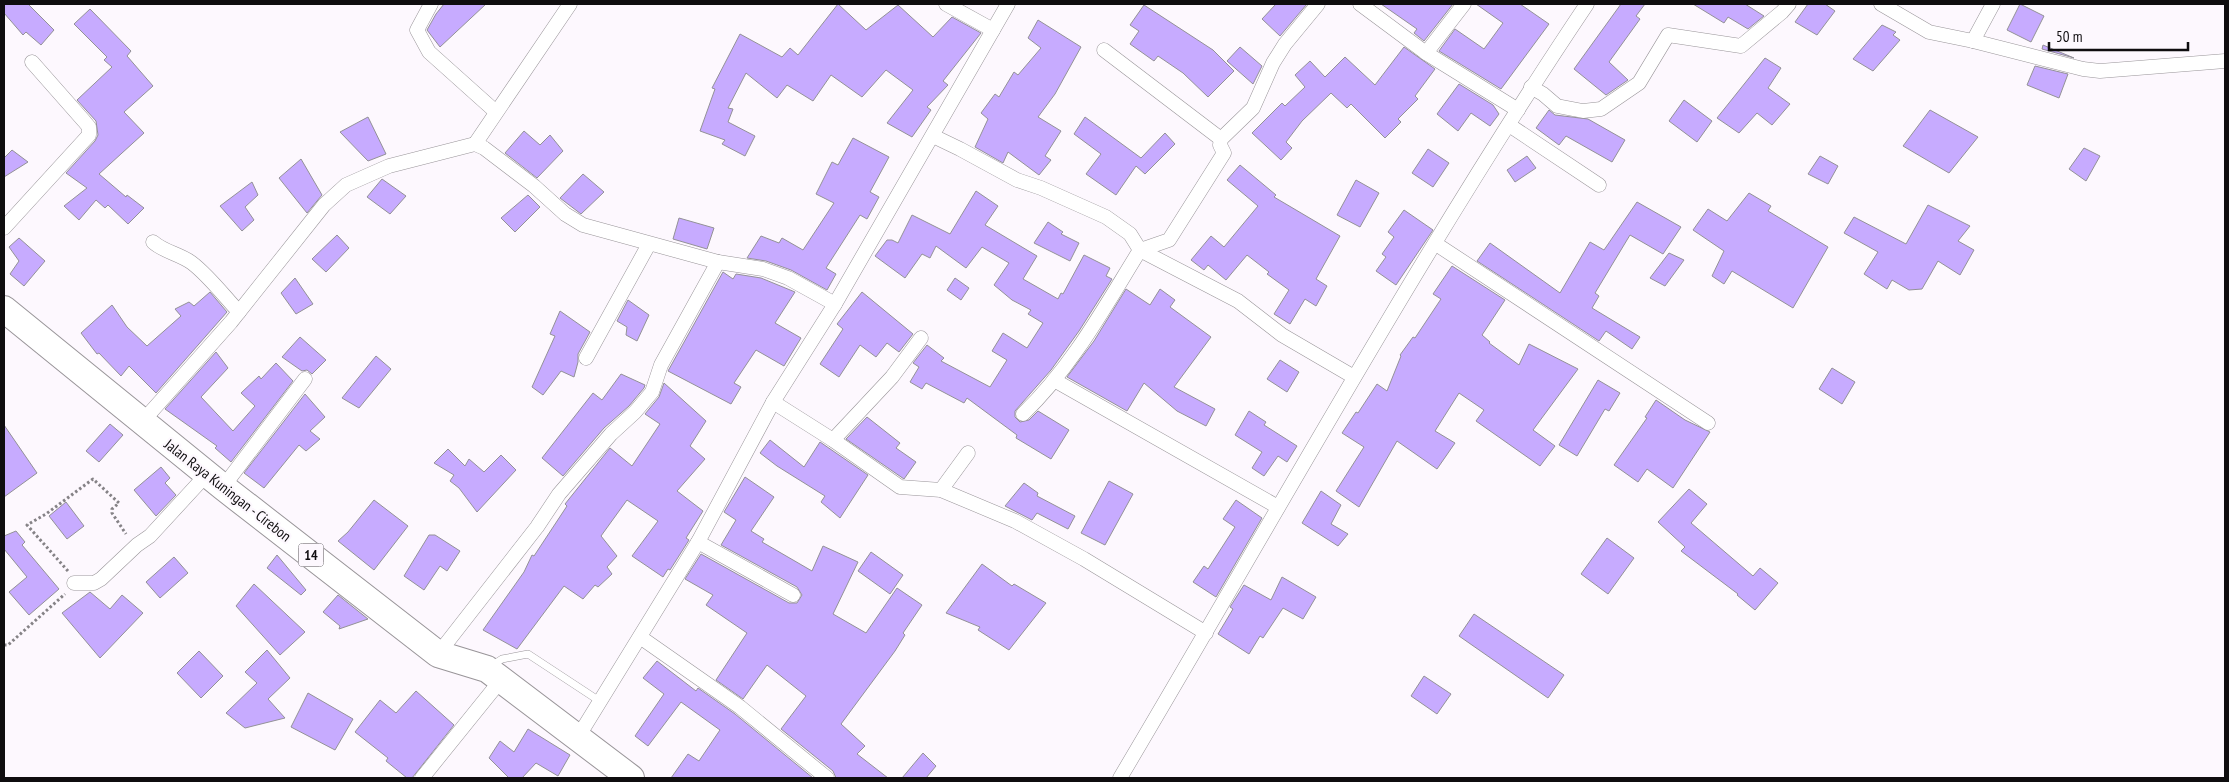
<svg xmlns="http://www.w3.org/2000/svg" width="2229" height="782" font-family="'PT Sans Narrow',sans-serif">
<style>
.building{fill:#c7abff;stroke:#939197}
.lines{fill:none;stroke-linecap:round;stroke-linejoin:round}
.lane-casing{stroke:#999599;stroke-width:8}
.street-casing{stroke:#999599;stroke-width:15}
.highway-casing{stroke:#999599;stroke-width:28}
.path{stroke:#858286;stroke-width:3;stroke-dasharray:2.5 2.5;stroke-linecap:butt}
.lane{stroke:#fff;stroke-width:7}
.street{stroke:#fff;stroke-width:14}
.highway{stroke:#fff;stroke-width:26}
.labels{text-anchor:middle;dominant-baseline:central;stroke-width:4.5;stroke-linejoin:round;paint-order:stroke}
.shield{fill:#fdf8fe;stroke:#565457;stroke-width:1}
.shield-label{font-size:14px;font-weight:bold;fill:#0f0d0f}
.street-label{font-size:15px;fill:#0f0d0f;stroke:#fdf8fe}
</style>
<rect width="100%" height="100%" fill="#fdf8fe"/>
<g class="building">
<polygon points="4,4 28,4 54,30 41,45 26,32 23,35 4,13"/>
<polygon points="444,4 486,4 440,47 427,30 436,14"/>
<polygon points="838,4 866,30 898,5 933,37 952,17 981,33 943,81 948,85 927,107 931,110 912,137 887,123 913,90 886,70 862,97 831,75 813,101 787,85 777,98 746,73 728,108 733,109 728,122 755,136 745,156 722,144 725,140 700,131 715,89 712,88 740,34 782,57 790,48 798,55"/>
<polygon points="1276,4 1307,4 1280,36 1262,19"/>
<polygon points="1381,4 1453,4 1424,41 1414,33 1417,29"/>
<polygon points="1476,4 1520,4 1549,24 1501,89 1439,51 1455,29 1484,49 1503,23"/>
<polygon points="1621,4 1645,4 1636,16 1640,19 1609,62 1628,80 1606,95 1574,69"/>
<polygon points="1693,4 1745,4 1764,16 1748,29 1728,17 1724,23"/>
<polygon points="1808,4 1825,4 1835,11 1817,35 1795,22"/>
<polygon points="2020,4 2044,16 2031,42 2007,30"/>
<polygon points="1144,5 1213,50 1234,71 1208,97 1183,73 1158,56 1154,61 1130,44 1139,31 1130,25"/>
<polygon points="90,9 131,51 127,56 153,86 124,112 144,133 99,174 126,197 127,195 144,208 128,224 108,205 105,208 96,200 79,220 64,206 87,188 66,173 95,141 98,135 96,121 77,100 112,67 104,60 107,57 74,24"/>
<polygon points="1038,20 1081,47 1055,94 1038,117 1061,131 1045,156 1051,160 1039,175 1008,152 1003,163 975,147 988,119 981,113 995,94 999,97 1014,72 1018,75 1041,48 1028,38"/>
<polygon points="1882,25 1896,32 1893,35 1900,40 1873,71 1853,59"/>
<polygon points="2043,45 2074,58 2042,49"/>
<polygon points="1240,47 1262,66 1253,84 1227,61"/>
<polygon points="1404,47 1435,69 1415,96 1418,99 1398,119 1401,122 1385,138 1351,104 1347,108 1331,93 1302,121 1286,142 1292,148 1281,160 1252,133 1282,103 1285,106 1305,87 1295,75 1310,61 1325,77 1345,57 1375,85"/>
<polygon points="1765,58 1781,68 1768,88 1790,104 1772,125 1757,113 1739,133 1717,118"/>
<polygon points="2035,66 2068,74 2059,98 2027,85"/>
<polygon points="1459,84 1493,105 1499,114 1490,126 1471,113 1458,131 1437,114"/>
<polygon points="1684,100 1712,121 1697,142 1669,121"/>
<polygon points="1549,110 1555,115 1588,119 1625,140 1612,162 1566,136 1559,145 1536,128"/>
<polygon points="1930,110 1978,137 1949,173 1903,146"/>
<polygon points="368,117 386,154 368,161 340,132"/>
<polygon points="1085,117 1141,158 1165,133 1175,144 1145,174 1136,166 1116,195 1086,174 1101,154 1074,134"/>
<polygon points="524,131 540,145 550,135 563,151 537,178 505,153"/>
<polygon points="853,138 889,157 870,192 879,197 867,219 860,215 826,268 836,274 827,290 791,270 766,261 747,258 761,236 779,243 782,238 803,250 834,203 816,194 832,162 838,165"/>
<polygon points="2084,148 2100,156 2086,181 2069,169"/>
<polygon points="1428,149 1449,163 1433,187 1412,173"/>
<polygon points="12,150 28,162 4,177 4,158"/>
<polygon points="1527,156 1536,168 1515,182 1507,170"/>
<polygon points="1820,156 1838,166 1828,184 1808,174"/>
<polygon points="301,159 322,195 307,213 279,178"/>
<polygon points="1240,165 1276,195 1274,197 1340,236 1316,279 1327,286 1316,306 1305,299 1290,324 1274,314 1289,290 1267,274 1269,272 1247,255 1226,280 1208,265 1204,270 1191,260 1211,236 1224,247 1258,206 1227,180"/>
<polygon points="583,174 604,192 581,214 560,198"/>
<polygon points="382,179 406,196 390,214 367,197"/>
<polygon points="1356,180 1379,193 1360,227 1337,215"/>
<polygon points="252,182 258,195 245,207 254,220 242,231 220,206"/>
<polygon points="976,191 998,206 985,225 1037,256 1023,279 1058,299 1061,293 1063,294 1084,255 1110,268 1106,276 1112,279 1079,331 1051,370 1015,411 1015,417 1020,422 1029,420 1038,411 1069,430 1051,459 1016,438 1017,435 967,398 964,403 926,383 922,389 910,382 919,367 913,363 927,345 944,358 941,361 990,387 1007,360 992,351 1003,333 1027,348 1043,323 1028,314 1031,310 1012,300 994,285 1009,263 982,247 966,268 936,246 930,258 922,254 905,278 875,256 887,240 892,240 898,243 912,215 950,234"/>
<polygon points="1749,193 1771,206 1768,211 1828,247 1793,308 1732,271 1724,284 1712,276 1724,251 1693,230 1708,209 1727,221"/>
<polygon points="528,195 540,207 515,232 501,218"/>
<polygon points="1637,202 1681,227 1663,254 1630,235 1595,293 1599,296 1592,308 1640,337 1632,349 1606,331 1599,341 1477,261 1490,243 1560,293 1590,242 1604,250"/>
<polygon points="1928,205 1970,226 1958,241 1974,250 1960,275 1938,261 1922,289 1909,290 1892,280 1887,289 1864,274 1878,252 1844,233 1854,217 1906,244"/>
<polygon points="1404,210 1433,230 1396,285 1376,271 1386,257 1382,254 1394,237 1388,232"/>
<polygon points="679,218 714,228 707,249 673,239"/>
<polygon points="1048,222 1063,232 1061,234 1079,243 1070,261 1034,243"/>
<polygon points="337,235 349,248 326,272 312,259"/>
<polygon points="19,238 45,261 24,286 10,274 19,261 9,247"/>
<polygon points="1669,253 1684,260 1665,286 1650,278"/>
<polygon points="1452,266 1505,300 1482,335 1490,342 1489,343 1519,365 1529,344 1578,369 1533,430 1555,446 1540,466 1476,421 1484,410 1459,393 1435,431 1455,443 1437,469 1397,441 1359,507 1336,491 1364,447 1342,433 1356,412 1358,413 1377,384 1387,391 1401,356 1400,355 1413,337 1415,338 1441,299 1433,294"/>
<polygon points="723,272 733,279 736,274 761,278 795,292 775,323 801,338 784,366 756,350 734,383 741,387 731,404 668,371"/>
<polygon points="295,278 313,304 296,314 281,293"/>
<polygon points="955,278 969,288 961,300 947,290"/>
<polygon points="1126,289 1150,305 1160,289 1175,300 1170,307 1211,337 1174,387 1215,409 1206,426 1177,411 1144,383 1127,411 1067,377 1094,341"/>
<polygon points="210,292 227,312 156,393 129,366 121,376 99,353 97,354 81,333 112,305 127,327 147,346 181,316 175,309 189,302 194,306"/>
<polygon points="862,292 913,334 899,352 887,343 876,357 860,345 839,377 820,364 843,329 837,324"/>
<polygon points="628,300 649,315 637,341 626,335 627,327 617,321"/>
<polygon points="560,311 590,332 578,354 578,362 574,377 561,371 543,395 532,387 555,336 550,334"/>
<polygon points="300,337 326,360 312,374 307,370 302,371 282,357"/>
<polygon points="216,352 228,368 201,397 233,431 255,406 241,393 259,376 261,379 276,363 293,381 231,462 215,448 217,446 165,409"/>
<polygon points="376,356 391,369 359,408 342,398"/>
<polygon points="1280,360 1299,372 1287,392 1267,379"/>
<polygon points="1832,368 1855,382 1842,404 1819,389"/>
<polygon points="621,374 645,385 644,388 629,406 604,428 563,476 542,458 593,393 602,400"/>
<polygon points="1598,380 1620,393 1609,411 1605,409 1577,456 1559,445"/>
<polygon points="664,383 706,421 690,446 705,459 677,491 703,511 686,538 689,540 670,570 668,569 663,577 632,556 658,521 627,500 601,536 617,556 607,567 612,574 598,587 595,585 583,599 564,586 517,649 483,630 524,572 532,555 534,556 567,506 565,504 610,448 632,466 660,424 645,414 659,397"/>
<polygon points="305,394 325,417 310,431 320,439 306,451 299,445 264,488 244,473"/>
<polygon points="1656,400 1685,420 1710,432 1673,488 1647,469 1638,482 1614,465 1647,418 1645,417"/>
<polygon points="1249,411 1266,422 1264,425 1297,446 1287,462 1278,456 1264,476 1252,468 1262,452 1235,435"/>
<polygon points="867,417 900,443 896,448 916,462 904,479 846,439"/>
<polygon points="110,424 123,435 99,462 86,451"/>
<polygon points="4,425 37,473 4,497"/>
<polygon points="770,440 804,467 820,442 868,475 840,518 821,502 825,496 777,466 760,453"/>
<polygon points="448,449 465,466 469,459 484,472 501,455 516,470 477,512 459,488 450,481 454,475 434,463"/>
<polygon points="161,467 170,478 165,483 176,495 156,516 134,490"/>
<polygon points="745,477 774,497 751,531 764,539 762,542 812,571 823,546 858,562 833,614 866,633 897,588 922,605 903,633 905,635 895,651 841,724 865,746 857,754 888,778 836,778 833,771 781,729 806,696 767,665 743,699 716,680 747,633 706,605 713,595 685,579 701,554 789,603 797,603 802,595 797,587 721,545 736,520 724,512"/>
<polygon points="1109,481 1133,494 1105,545 1081,533"/>
<polygon points="1024,483 1038,493 1037,496 1075,516 1068,529 1037,513 1032,520 1005,506"/>
<polygon points="1689,489 1707,504 1691,523 1753,576 1760,568 1778,583 1755,610 1737,595 1738,594 1681,551 1685,547 1658,522"/>
<polygon points="1321,491 1341,505 1331,524 1348,534 1338,546 1302,523"/>
<polygon points="374,500 408,526 374,570 338,541 348,532"/>
<polygon points="1236,500 1262,518 1216,597 1193,582 1204,566 1208,569 1235,527 1223,519"/>
<polygon points="66,502 84,526 67,539 49,516"/>
<polygon points="16,531 25,542 22,545 59,589 29,615 9,592 27,577 4,549 4,536"/>
<polygon points="429,535 435,535 460,551 447,571 440,566 424,590 404,576"/>
<polygon points="1607,538 1634,558 1608,594 1581,574"/>
<polygon points="871,552 903,575 890,594 858,571"/>
<polygon points="277,555 306,590 301,595 267,568"/>
<polygon points="174,557 188,573 160,598 146,582"/>
<polygon points="982,564 1012,586 1014,584 1046,603 1009,650 978,630 980,627 946,613"/>
<polygon points="1282,577 1316,597 1303,619 1283,608 1263,638 1260,636 1249,654 1218,634 1233,609 1230,607 1244,585 1271,600"/>
<polygon points="254,584 305,632 280,655 236,606"/>
<polygon points="90,592 110,609 122,595 143,613 100,658 62,613"/>
<polygon points="338,595 368,619 339,629 340,626 323,612"/>
<polygon points="1474,614 1564,675 1548,698 1459,636"/>
<polygon points="267,650 290,678 268,699 285,718 245,728 226,713 257,683 245,672"/>
<polygon points="199,651 223,676 201,698 177,673"/>
<polygon points="657,661 696,691 698,688 735,714 813,778 671,778 688,754 699,761 720,730 681,702 648,746 635,736 664,694 643,678"/>
<polygon points="1424,676 1451,694 1437,714 1411,696"/>
<polygon points="416,691 454,725 412,778 407,778 386,761 388,758 355,732 380,700 396,713"/>
<polygon points="308,693 353,719 335,750 291,727"/>
<polygon points="528,729 570,755 558,776 536,763 522,778 509,778 489,758 500,741 514,752"/>
<polygon points="923,753 936,766 926,778 902,778"/>
</g>
<g class="lines">
<defs>
<polyline id="lane" points="491,666 502,659 528,654 601,702"/>
<g id="street">
<polyline points="431,4 417,30 429,52 496,112"/>
<polyline points="946,4 993,30"/>
<polyline points="1318,4 1285,44 1273,63 1253,108 1221,139 1220,145 1224,153 1169,240 1140,250 1238,301 1282,335 1354,377"/>
<polyline points="1360,4 1426,53 1518,110"/>
<polyline points="1881,4 1929,32 1973,41 2083,69 2100,71 2225,61"/>
<polyline points="1973,41 1993,4"/>
<polyline points="1104,50 1221,139"/>
<polyline points="1426,53 1464,4"/>
<polyline points="1531,87 1543,94 1557,106 1583,111 1601,109 1639,83 1668,35 1741,46 1782,12 1789,4"/>
<polyline points="1509,125 1599,185"/>
<path d="M933,136L960,149L1017,180L1041,188L1106,217L1130,234L1140,250C1104,308 1072,367 1023,414"/>
<polyline points="475,144 570,4"/>
<polyline points="4,228 89,135 89,127 84,121 32,62"/>
<path d="M153,242C164,252 180,254 192,263C209,276 224,296 239,312"/>
<polyline points="1436,244 1708,423"/>
<polyline points="586,358 649,244"/>
<polyline points="1054,380 1278,507"/>
<polyline points="773,402 833,440 900,487 941,490 1015,521 1084,559 1206,633"/>
<polyline points="142,422 231,322 324,205 346,185 389,166 475,144 484,148 534,186 565,214 583,225 718,262 763,269 788,278 835,304"/>
<polyline points="833,440 892,377 921,338"/>
<polyline points="223,487 305,379"/>
<polyline points="941,490 968,453"/>
<polyline points="698,542 793,595"/>
<polyline points="74,583 94,583 101,579 137,545 150,536 208,473"/>
<polyline points="640,637 740,707 827,778"/>
<polyline points="438,654 537,527 559,494 611,434 635,412 652,392 661,365 718,262"/>
<polyline points="578,737 698,542 773,402 835,304 1008,4"/>
<polyline points="422,778 501,680"/>
<path d="M1120,778C1274,519 1419,254 1587,4"/>
</g>
<polyline id="highway" points="4,309 223,487 438,654 487,669 631,778"/>
</defs>
<use href="#lane" class="lane-casing"/>
<use href="#street" class="street-casing"/>
<use href="#highway" class="highway-casing"/>
<g class="path">
<polyline points="68,571 27,525 46,514 93,479 119,503 112,509 112,513 126,534"/>
<polyline points="4,645 8,645 65,594"/>
</g>
<use href="#lane" class="lane"/>
<use href="#street" class="street"/>
<use href="#highway" class="highway"/>
</g>
<g class="labels">
<rect class="shield" x="298.5" y="543.5" width="25" height="23" rx="4"/>
<g class="shield-label">
<text x="311" y="555">14</text>
</g>
<g class="street-label">
<text transform="translate(228 490) rotate(38)">Jalan Raya Kuningan - Cirebon</text>
</g>
</g>
<rect width="2229" height="782" fill="none" stroke="#0f0d0f" stroke-width="10"/>
<path d="M2049 42v8h139v-8" fill="none" stroke="#0f0d0f" stroke-width="2.5"/>
<text x="2056" y="42" font-size="15" fill="#0f0d0f" stroke="#fdf8fe" stroke-width="4" paint-order="stroke">50 m</text>
</svg>
